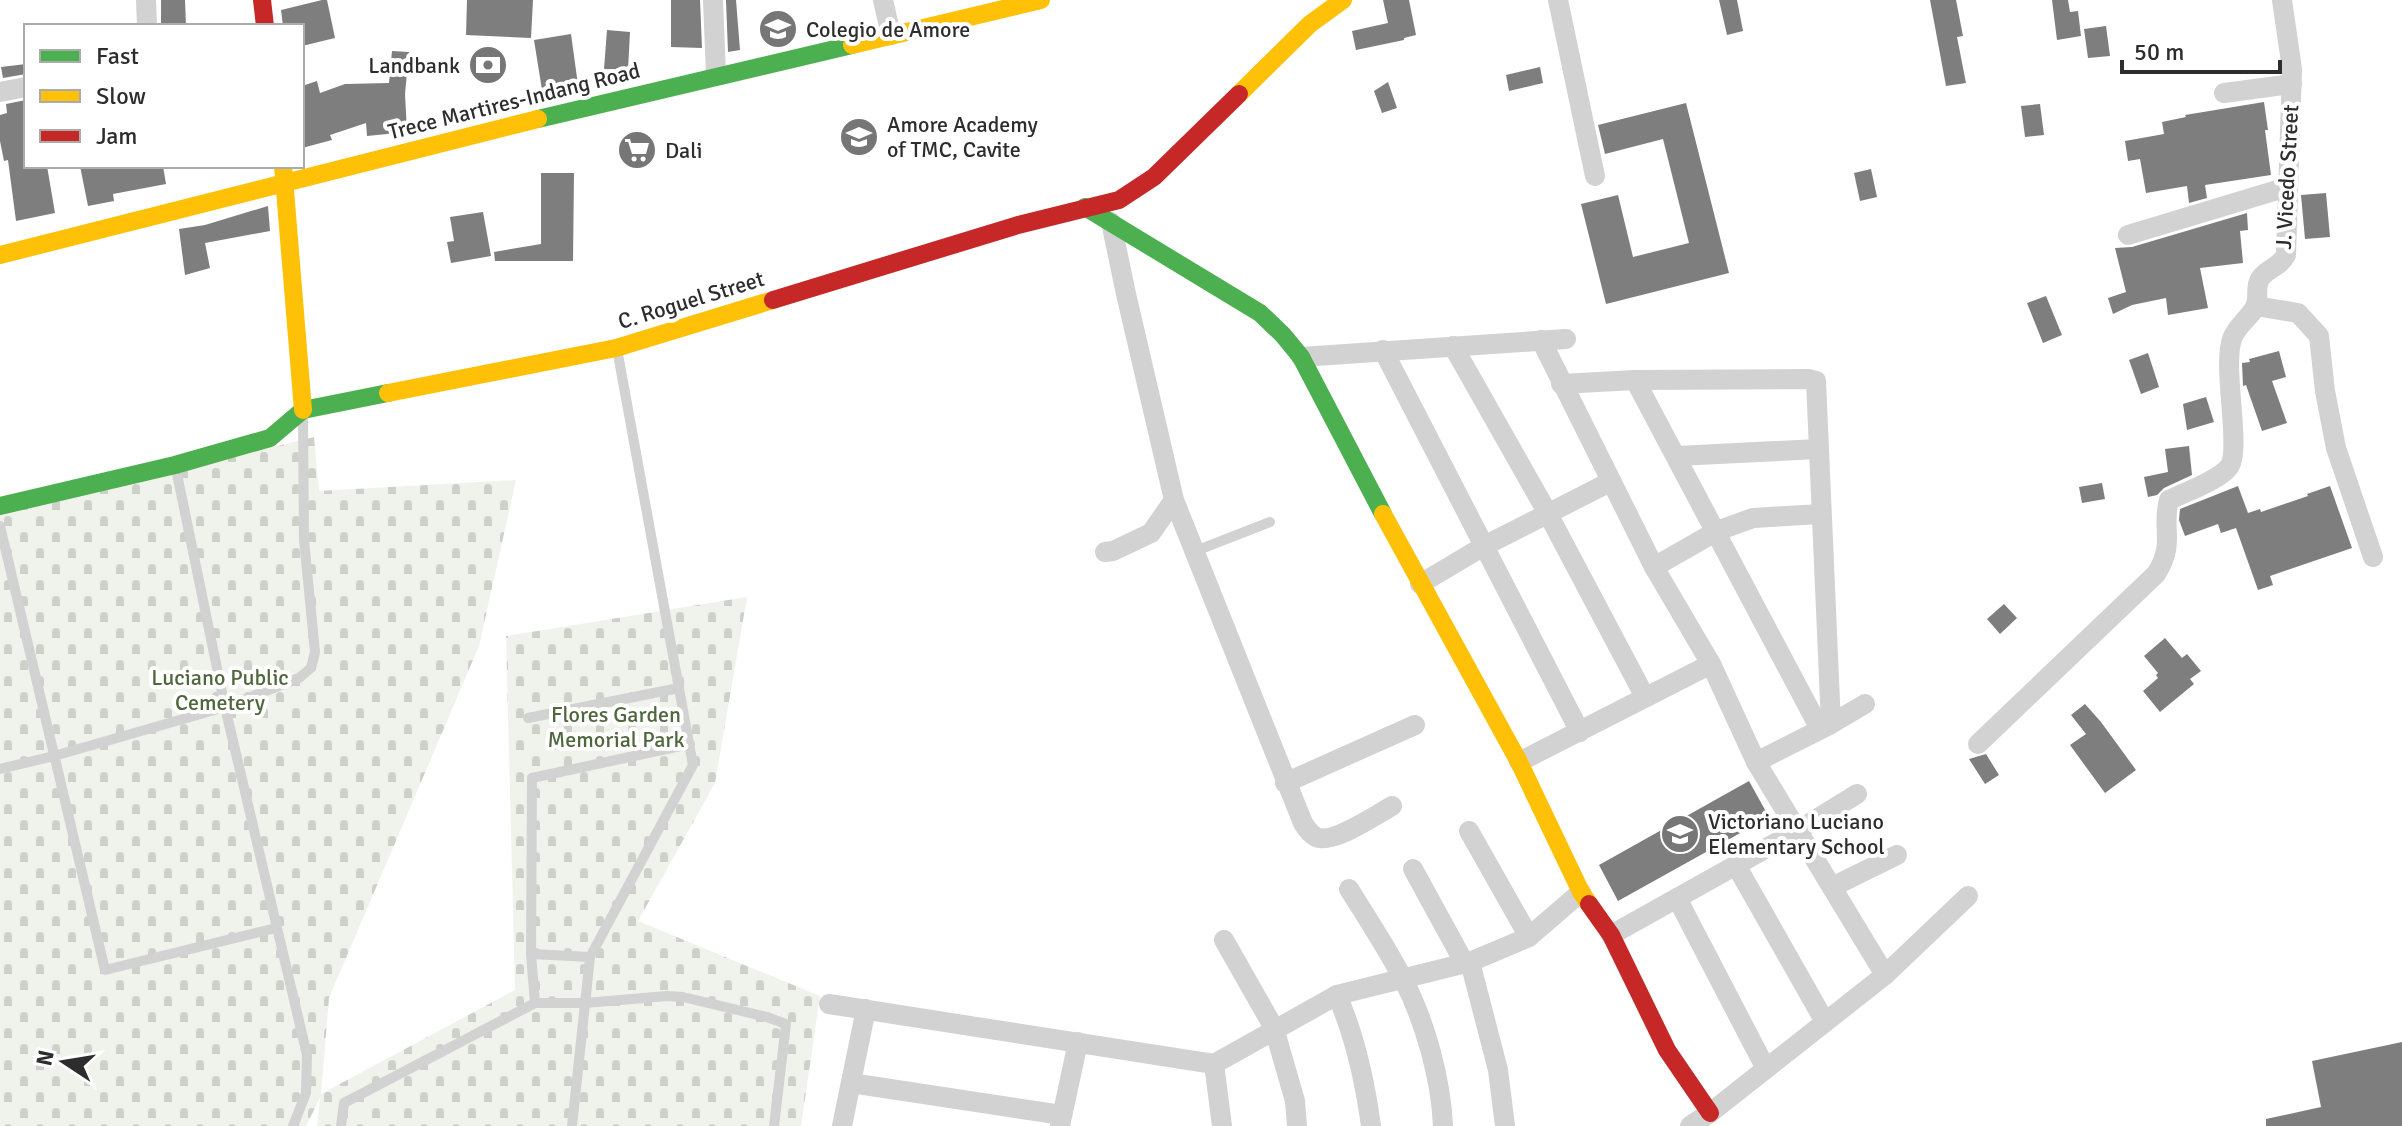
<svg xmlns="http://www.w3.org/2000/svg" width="2402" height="1126" font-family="Signika,sans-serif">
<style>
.cemetery{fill:url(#cemetery-stones)}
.building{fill:#7e7e7e}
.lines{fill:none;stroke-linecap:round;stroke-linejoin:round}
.lane{stroke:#d2d2d2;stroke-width:10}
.street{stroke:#d2d2d2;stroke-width:20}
.fast{stroke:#4caf50;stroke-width:18}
.slow{stroke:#ffc107;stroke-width:18}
.jam{stroke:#c62828;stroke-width:18}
.labels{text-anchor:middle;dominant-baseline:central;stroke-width:8;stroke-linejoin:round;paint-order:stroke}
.poi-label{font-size:22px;fill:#2d2d2d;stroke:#fff;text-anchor:start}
.street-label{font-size:22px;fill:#2d2d2d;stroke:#fff}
.park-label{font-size:22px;fill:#4e673d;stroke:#fff}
</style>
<defs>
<pattern id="cemetery-stones" width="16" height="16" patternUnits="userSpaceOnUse" patternTransform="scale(2)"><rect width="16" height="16" fill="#f0f3eb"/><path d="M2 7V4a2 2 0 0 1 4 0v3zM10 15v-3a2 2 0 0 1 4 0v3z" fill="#ced1ca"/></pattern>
</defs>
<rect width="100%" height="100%" fill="#fff"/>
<polygon class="cemetery" points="314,437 319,491 516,480 479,646 329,998 321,1094 515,990 506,636 747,597 715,783 638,921 820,996 801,1126 317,1126 320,1098 306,1126 0,1126 0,514"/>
<g class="building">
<polygon points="161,0 185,0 186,26 161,26"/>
<polygon points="322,0 327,0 335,38 302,46 302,26 283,26 281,10"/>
<polygon points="467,0 533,0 531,38 466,35"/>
<polygon points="671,0 700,0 702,48 671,47"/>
<polygon points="726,0 736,0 740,50 728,52"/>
<polygon points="1383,0 1409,0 1416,35 1404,38 1404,40 1356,50 1352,31 1388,23"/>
<polygon points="1719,0 1737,0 1743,31 1727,35"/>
<polygon points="1930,0 1956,0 1963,36 1957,37 1966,83 1946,86"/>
<polygon points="2052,0 2068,0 2070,12 2078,11 2081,36 2057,40"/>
<polygon points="2106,26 2110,56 2088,58 2084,29"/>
<polygon points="607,30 630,32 628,70 604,69"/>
<polygon points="571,34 578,85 542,90 534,40"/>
<polygon points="392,51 409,52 405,94 407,132 367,136 366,123 330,135 332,140 302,148 302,86 317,81 320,93 345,84 389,83"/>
<polygon points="26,64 26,74 3,78 1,67"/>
<polygon points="1540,67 1543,83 1509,91 1506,75"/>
<polygon points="1388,82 1397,108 1382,113 1374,91"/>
<polygon points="26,100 26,166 47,166 55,213 16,221 8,160 4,161 0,141 0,115 7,113 6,104"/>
<polygon points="2264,102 2268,130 2265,130 2271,175 2205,185 2207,198 2189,203 2187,186 2146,193 2140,159 2128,161 2125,141 2164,134 2162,122 2186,117 2185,115"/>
<polygon points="1686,103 1729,273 1606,304 1581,204 1618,195 1633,257 1689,243 1663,139 1605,154 1598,125"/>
<polygon points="2040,104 2044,135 2025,137 2021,106"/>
<polygon points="80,166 163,166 166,184 113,194 114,201 88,206"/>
<polygon points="1871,169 1877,197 1860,201 1854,173"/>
<polygon points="541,173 574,173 573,261 495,261 494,252 541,244"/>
<polygon points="2326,193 2330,237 2305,239 2301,195"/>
<polygon points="268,206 270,231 205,243 210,268 185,275 179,229 205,225"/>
<polygon points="483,212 491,256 451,263 447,242 454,241 450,217"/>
<polygon points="2247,213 2248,230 2240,231 2243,263 2200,268 2208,308 2168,315 2166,298 2132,305 2113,314 2108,298 2126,292 2115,248 2132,247"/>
<polygon points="2046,296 2062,335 2043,343 2027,303"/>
<polygon points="2279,351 2286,377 2272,381 2287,423 2262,431 2246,385 2243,386 2242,363 2250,362 2249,359"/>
<polygon points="2148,353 2159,387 2141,394 2129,360"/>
<polygon points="2206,397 2214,422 2187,430 2183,404"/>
<polygon points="2189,446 2192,475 2164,488 2157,495 2148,497 2144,477 2168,472 2165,449"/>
<polygon points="2102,483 2105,499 2082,503 2079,487"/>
<polygon points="2238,486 2248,513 2260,509 2261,512 2308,496 2307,494 2330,486 2352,548 2270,576 2273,585 2258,590 2236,528 2221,533 2218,524 2185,536 2179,520 2180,509"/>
<polygon points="2004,604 2017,618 2000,634 1987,619"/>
<polygon points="2165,638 2182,658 2187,654 2201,671 2190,679 2194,684 2160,712 2143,691 2158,678 2156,675 2158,673 2144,656"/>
<polygon points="2085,704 2101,722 2136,770 2105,793 2070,745 2086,734 2071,715"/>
<polygon points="1986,754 1999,775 1985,784 1969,759"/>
<polygon points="1749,781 1769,817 1618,901 1599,865"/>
<polygon points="2402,1042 2402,1126 2266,1126 2266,1119 2321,1107 2312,1061"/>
</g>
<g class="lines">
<g class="lane">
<polyline points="176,469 225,707 307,1055 306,1093 293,1126"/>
<polyline points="0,526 105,970 276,928"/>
<polyline points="1193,552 1270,522"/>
<polyline points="528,718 679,688"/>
<polyline points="0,769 54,756 225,707 299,678 311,668 315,652 304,540 303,416"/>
<polyline points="531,954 590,957"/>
<polyline points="535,1003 531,954 532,778 690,744"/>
<polyline points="341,1126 344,1103 535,1003 585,1003 667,996 683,997 767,1017 786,1024 774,1126"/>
<polyline points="572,1126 590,957 693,765 617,349"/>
</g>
<g class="street">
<polyline points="146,0 147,26"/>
<polyline points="713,0 716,75"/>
<polyline points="883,0 891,35"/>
<polyline points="1558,0 1595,176"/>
<polyline points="0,92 26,87"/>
<polyline points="2224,93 2292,84"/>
<path d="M1111,222L1126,294L1174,500L1303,823C1306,828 1310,834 1316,837C1332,845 1376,815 1392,806"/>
<polyline points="2128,235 2287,187"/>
<polyline points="2256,306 2298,313 2319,336 2325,391 2336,448 2373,557"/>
<polyline points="1541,340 1654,567 1711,664 1756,762 1885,975"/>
<polyline points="1453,346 1547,512 1645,697"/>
<polyline points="1383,350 1580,732"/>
<polyline points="1301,357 1566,339"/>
<polyline points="1635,380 1820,729"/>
<polyline points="1561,384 1635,380 1808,379 1816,381 1831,724"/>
<polyline points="1677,456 1818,449"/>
<polyline points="1105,552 1113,551 1151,533 1174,500"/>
<polyline points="1654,567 1717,531 1753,518 1820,514"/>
<polyline points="1420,584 1484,546 1610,482"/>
<path d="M1978,744L2156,574C2176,543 2161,529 2169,500C2185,492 2218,481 2229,467C2242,450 2222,369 2232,339C2237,324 2253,316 2256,304C2259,295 2255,287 2260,279C2266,269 2280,267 2286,255L2292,69L2282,0"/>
<polyline points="1519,762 1711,664"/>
<polyline points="1756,762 1831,724 1865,704"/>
<polyline points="1285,783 1415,725"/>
<polyline points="1469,831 1529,937"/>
<polyline points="1736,865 1825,1022"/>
<polyline points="1413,869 1465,964"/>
<polyline points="1832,887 1897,855"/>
<path d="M1349,889C1367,918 1387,948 1403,979C1425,1021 1441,1079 1443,1126"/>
<polyline points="1677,898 1766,1069"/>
<polyline points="1611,935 1797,831 1857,794"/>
<polyline points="1224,940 1274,1028 1295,1101 1297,1126"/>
<polyline points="1470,962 1498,1070 1505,1126"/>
<path d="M1337,995C1355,1036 1365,1082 1371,1126"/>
<polyline points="829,1004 1214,1064 1337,995 1470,962 1529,937 1581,892"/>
<polyline points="1214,1064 1222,1126"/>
<polyline points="851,1083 1062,1115"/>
<polyline points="842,1126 866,1009"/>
<polyline points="1060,1126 1078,1042"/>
<polyline points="1690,1126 1710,1113 1885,975 1968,896"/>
</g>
<g class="fast">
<polyline points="538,119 852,45"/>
<polyline points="1085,207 1260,313 1283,335 1301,357 1383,514"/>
<polyline points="0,506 175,465 270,438 303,410 388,393"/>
</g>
<g class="slow">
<polyline points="852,45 1041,0"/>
<polyline points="1239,94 1310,24 1343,0"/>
<polyline points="283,166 303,410"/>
<polyline points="0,255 538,119"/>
<polyline points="388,393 616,348 773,300"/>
<polyline points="1383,514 1519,762 1581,892 1589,904"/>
</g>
<g class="jam">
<polyline points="262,0 265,26"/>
<polyline points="773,300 1018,225 1119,200 1154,177 1239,94"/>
<polyline points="1589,904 1611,935 1667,1050 1710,1113"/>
</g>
</g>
<defs>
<symbol id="university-disc" viewBox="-11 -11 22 22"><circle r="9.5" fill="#767676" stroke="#fff"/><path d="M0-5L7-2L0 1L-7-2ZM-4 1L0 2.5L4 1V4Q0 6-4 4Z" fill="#fff"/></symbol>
<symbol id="bank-disc" viewBox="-11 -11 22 22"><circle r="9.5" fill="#767676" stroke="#fff"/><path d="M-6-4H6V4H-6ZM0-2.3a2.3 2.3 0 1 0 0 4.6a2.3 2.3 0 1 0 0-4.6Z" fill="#fff"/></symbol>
<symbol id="school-disc" viewBox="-11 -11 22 22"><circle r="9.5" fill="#767676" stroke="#fff"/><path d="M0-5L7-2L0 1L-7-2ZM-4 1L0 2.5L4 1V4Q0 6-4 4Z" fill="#fff"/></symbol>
<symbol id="supermarket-disc" viewBox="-11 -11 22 22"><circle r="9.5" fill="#767676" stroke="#fff"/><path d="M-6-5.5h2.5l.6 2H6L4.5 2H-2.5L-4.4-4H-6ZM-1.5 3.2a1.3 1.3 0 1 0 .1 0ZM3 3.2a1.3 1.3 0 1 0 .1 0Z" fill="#fff"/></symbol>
</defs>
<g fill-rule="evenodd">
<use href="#university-disc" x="756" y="7" width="44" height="44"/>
<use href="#bank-disc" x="466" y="43" width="44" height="44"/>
<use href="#school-disc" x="837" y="115" width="44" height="44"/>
<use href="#supermarket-disc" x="615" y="128" width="44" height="44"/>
<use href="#school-disc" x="1658" y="812" width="44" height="44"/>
</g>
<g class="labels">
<g class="poi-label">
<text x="806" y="29">Colegio de Amore</text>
<text x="460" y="65" text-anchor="end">Landbank</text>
<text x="887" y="124">Amore Academy<tspan x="887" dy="25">of TMC, Cavite</tspan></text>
<text x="665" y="150">Dali</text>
<text x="1708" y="821">Victoriano Luciano<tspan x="1708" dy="25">Elementary School</tspan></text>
</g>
<g class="street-label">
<text transform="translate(514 101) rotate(-14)">Trece Martires-Indang Road</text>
<text transform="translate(2287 177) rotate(-87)">J. Vicedo Street</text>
<text transform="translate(691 300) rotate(-17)">C. Roguel Street</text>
</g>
<g class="park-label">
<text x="220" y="677">Luciano Public<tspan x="220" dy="25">Cemetery</tspan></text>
<text x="616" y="714">Flores Garden<tspan x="616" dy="25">Memorial Park</tspan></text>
</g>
</g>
<rect x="24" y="24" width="280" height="144" fill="#ffffff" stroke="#ababab" stroke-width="2"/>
<rect x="40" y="50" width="40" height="12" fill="#4caf50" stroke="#ababab" stroke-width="2"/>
<text x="96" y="64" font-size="24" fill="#2d2d2d">Fast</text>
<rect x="40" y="90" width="40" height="12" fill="#ffc107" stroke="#ababab" stroke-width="2"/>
<text x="96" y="104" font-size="24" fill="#2d2d2d">Slow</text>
<rect x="40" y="130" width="40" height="12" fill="#c62828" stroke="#ababab" stroke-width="2"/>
<text x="96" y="144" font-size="24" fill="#2d2d2d">Jam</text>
<g transform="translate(64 1062) rotate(282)" stroke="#ffffff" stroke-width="6" paint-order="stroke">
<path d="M0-6L14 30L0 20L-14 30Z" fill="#2d2d2d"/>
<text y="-12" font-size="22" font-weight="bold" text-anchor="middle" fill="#2d2d2d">N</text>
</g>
<path d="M2122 60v12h158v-12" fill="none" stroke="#2d2d2d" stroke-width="4"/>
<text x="2134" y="60" font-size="24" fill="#2d2d2d" stroke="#ffffff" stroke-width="6" paint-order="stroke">50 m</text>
</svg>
